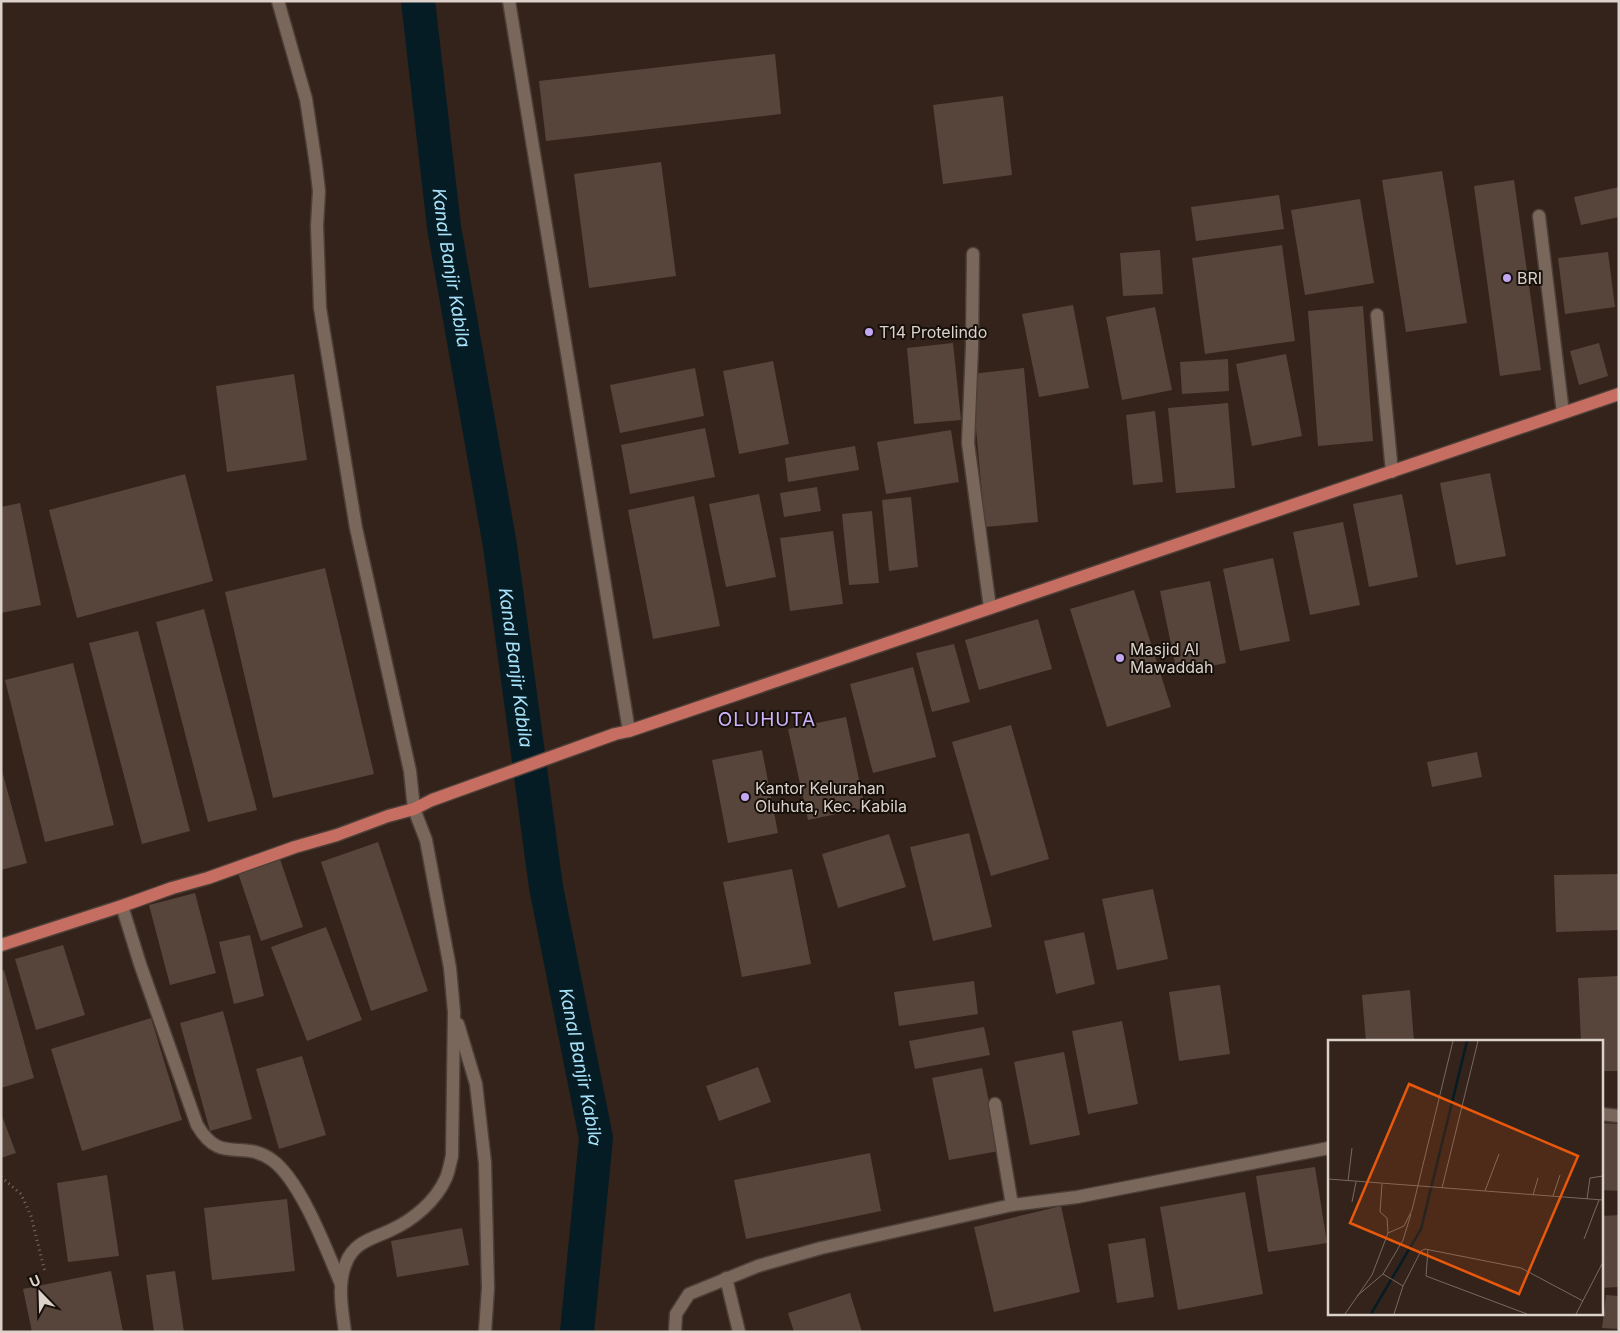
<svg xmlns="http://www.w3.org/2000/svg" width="1620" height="1333" font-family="Inter,sans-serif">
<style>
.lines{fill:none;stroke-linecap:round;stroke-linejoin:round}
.canal{stroke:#061c24;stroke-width:34}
.building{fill:#57453b}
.minor-casing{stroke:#4c3f38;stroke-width:15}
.major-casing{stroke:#4c3f38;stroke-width:15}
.path{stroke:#786a62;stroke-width:3;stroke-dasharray:1 4;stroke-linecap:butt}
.minor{stroke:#7a675c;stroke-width:12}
.major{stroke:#c66e61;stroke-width:12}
.poi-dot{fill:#c3a7f2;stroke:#160f0a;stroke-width:2}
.labels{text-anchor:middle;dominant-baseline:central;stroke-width:4;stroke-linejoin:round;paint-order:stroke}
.poi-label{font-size:16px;fill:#dcd1cb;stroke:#160f0a;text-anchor:start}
.water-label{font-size:18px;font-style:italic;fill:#a8e2fa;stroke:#160f0a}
.quarter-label{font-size:19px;letter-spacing:1px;fill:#cdb4fa;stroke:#160f0a}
.inset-river{fill:none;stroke:#061c24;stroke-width:2.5}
.inset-road{fill:none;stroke:#776961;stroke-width:1}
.view{fill:#e8590c;fill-opacity:0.15;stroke:#e8590c;stroke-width:2.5}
.inset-edge{fill:none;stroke:#dcd1cb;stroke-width:2.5}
</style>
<rect width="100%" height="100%" fill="#33231a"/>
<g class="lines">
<path class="canal" id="s1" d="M418,1L444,227L500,546L546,887L596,1138L577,1332"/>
</g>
<g class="building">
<polygon points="775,54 781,114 546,141 539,81"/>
<polygon points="1003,96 1012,175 943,184 933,105"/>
<polygon points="661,162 676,276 589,288 574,174"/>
<polygon points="1442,171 1467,323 1406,332 1382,180"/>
<polygon points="1514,180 1541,370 1500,376 1474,186"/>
<polygon points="1619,187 1619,217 1581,225 1574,197"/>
<polygon points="1279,195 1284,229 1196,241 1191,207"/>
<polygon points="1360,199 1374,283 1305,295 1291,210"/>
<polygon points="1282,245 1295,341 1205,354 1192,258"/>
<polygon points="1160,250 1163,294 1123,296 1120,253"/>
<polygon points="1608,252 1615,307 1565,314 1558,258"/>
<polygon points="1073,305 1089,388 1039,397 1022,314"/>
<polygon points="1363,306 1373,441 1318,446 1308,311"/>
<polygon points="1155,307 1172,390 1122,400 1106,317"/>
<polygon points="953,343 961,420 914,424 907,348"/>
<polygon points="1599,343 1608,376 1579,385 1570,351"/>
<polygon points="1286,354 1302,436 1252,446 1236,364"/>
<polygon points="1228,359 1229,391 1182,394 1180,362"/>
<polygon points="773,361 789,444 739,454 723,371"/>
<polygon points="695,368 704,416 620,433 610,385"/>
<polygon points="1024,368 1038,522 985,527 971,374"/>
<polygon points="294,374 307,460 227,472 216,386"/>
<polygon points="1228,403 1235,488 1176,493 1168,408"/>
<polygon points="1155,411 1163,482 1133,485 1126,415"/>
<polygon points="705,428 715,477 630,494 621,445"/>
<polygon points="951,430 959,482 886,494 877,442"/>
<polygon points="855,446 859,470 788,482 785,458"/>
<polygon points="1490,473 1506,556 1456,565 1440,483"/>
<polygon points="185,474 213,581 77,618 49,510"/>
<polygon points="817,487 821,511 784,517 780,493"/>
<polygon points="759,494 776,577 726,587 709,504"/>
<polygon points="1402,494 1418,577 1369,587 1353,504"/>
<polygon points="694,496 720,626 653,639 628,510"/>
<polygon points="911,497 918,567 889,571 882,500"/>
<polygon points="20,503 41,605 1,613 1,507"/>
<polygon points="872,511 879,583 849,585 842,514"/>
<polygon points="1343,522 1360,605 1310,615 1293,532"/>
<polygon points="833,531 843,604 790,611 780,538"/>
<polygon points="1273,558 1290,641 1240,651 1223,569"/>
<polygon points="325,568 374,774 273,798 225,592"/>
<polygon points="1210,581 1226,663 1177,673 1160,591"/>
<polygon points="1134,590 1171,707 1107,727 1070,609"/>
<polygon points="204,609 257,810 208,822 156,622"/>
<polygon points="1038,619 1052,669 979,690 965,640"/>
<polygon points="138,631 190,831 142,844 89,643"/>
<polygon points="954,644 970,702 932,712 916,653"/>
<polygon points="73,663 114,825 45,842 5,680"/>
<polygon points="913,667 936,757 873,773 850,684"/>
<polygon points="846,717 865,808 808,820 788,729"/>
<polygon points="1011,725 1049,859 991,876 952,742"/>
<polygon points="762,750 778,833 728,843 712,760"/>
<polygon points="1477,752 1482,777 1432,787 1427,762"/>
<polygon points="1,767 27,863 1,870"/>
<polygon points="969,833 992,927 933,941 910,847"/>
<polygon points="889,834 906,887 838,908 822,854"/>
<polygon points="378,842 428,991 371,1011 321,862"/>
<polygon points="280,859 303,927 261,941 238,873"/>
<polygon points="792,869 811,964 742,977 723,882"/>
<polygon points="1619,874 1619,930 1556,932 1554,875"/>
<polygon points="1153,889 1168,959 1117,970 1102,899"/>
<polygon points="195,893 216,973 170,985 149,905"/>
<polygon points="326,927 362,1020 307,1041 271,947"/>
<polygon points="1084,932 1095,984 1056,994 1044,941"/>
<polygon points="250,935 264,996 234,1004 219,942"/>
<polygon points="63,945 85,1015 36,1030 15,959"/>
<polygon points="4,970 34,1078 1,1088 1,971"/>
<polygon points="1619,976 1619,1071 1601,1071 1601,1042 1581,1042 1578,978"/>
<polygon points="974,981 978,1014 899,1026 894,992"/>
<polygon points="1220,985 1230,1054 1179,1061 1169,992"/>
<polygon points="1410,990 1414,1042 1366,1042 1362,995"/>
<polygon points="223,1011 252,1119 210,1131 180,1023"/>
<polygon points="151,1018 182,1120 82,1151 51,1049"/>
<polygon points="1122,1021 1138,1104 1088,1114 1072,1031"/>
<polygon points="984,1027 990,1055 915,1069 909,1041"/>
<polygon points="1064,1052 1080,1135 1030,1145 1014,1062"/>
<polygon points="302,1056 326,1135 279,1149 256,1069"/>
<polygon points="758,1067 771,1102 719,1121 706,1086"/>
<polygon points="982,1068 999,1151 949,1160 932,1078"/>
<polygon points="1,1113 16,1153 1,1158"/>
<polygon points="1601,1123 1619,1124 1619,1191 1601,1190"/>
<polygon points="870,1153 881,1211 746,1239 734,1180"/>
<polygon points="1315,1167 1327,1243 1268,1252 1256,1176"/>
<polygon points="107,1175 119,1256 68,1262 57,1183"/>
<polygon points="1245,1192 1263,1294 1178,1310 1160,1207"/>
<polygon points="287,1199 295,1271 212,1280 204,1208"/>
<polygon points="1061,1206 1080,1292 994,1312 974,1227"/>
<polygon points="1619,1215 1619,1287 1601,1288 1601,1216"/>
<polygon points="462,1228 469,1265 397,1277 391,1241"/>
<polygon points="1145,1238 1154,1297 1117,1303 1108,1244"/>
<polygon points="111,1271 123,1332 32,1332 23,1289"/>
<polygon points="175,1271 184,1332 154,1332 146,1275"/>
<polygon points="850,1293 862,1332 794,1332 788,1313"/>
<polygon points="1606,1295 1619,1296 1619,1329 1602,1328"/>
</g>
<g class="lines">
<defs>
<g id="minor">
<path d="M278,1L306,99L316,165L319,191L317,226L320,308L356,528L410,771L414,809L426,840L450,968L454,1012L452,1156C450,1163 449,1171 446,1178C436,1201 413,1220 391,1230C372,1239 354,1242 346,1263C337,1284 342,1310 345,1332"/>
<polyline points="509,1 629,731"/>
<polyline points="1539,216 1563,413"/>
<polyline points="973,254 972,347 968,443 990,608"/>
<polyline points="1377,315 1392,472"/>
<path d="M122,906L140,964L197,1125C221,1166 241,1138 272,1160C301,1181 327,1251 341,1284"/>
<polyline points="458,1024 476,1084 485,1163 488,1288 485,1332"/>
<polyline points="995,1104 1012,1205"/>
<polyline points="1601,1114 1619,1116"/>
<polyline points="726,1278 739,1332"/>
<polyline points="675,1332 676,1314 689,1294 758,1266 821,1248 1012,1205 1077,1197 1329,1148"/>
</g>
<polyline id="major" points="1,945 122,906 172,888 208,878 295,847 337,835 388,816 414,809 432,800 615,734 629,731 1619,394"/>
</defs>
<use href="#minor" class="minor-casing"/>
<use href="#major" class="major-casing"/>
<polyline class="path" points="1,1177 21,1194 31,1216 45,1272"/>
<use href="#minor" class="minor"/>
<use href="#major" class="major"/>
</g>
<g class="poi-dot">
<circle cx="1507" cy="278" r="5"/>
<circle cx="869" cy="332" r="5"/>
<circle cx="1120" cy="658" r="5"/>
<circle cx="745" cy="797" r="5"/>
</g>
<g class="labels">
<g class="poi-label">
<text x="1517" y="278">BRI</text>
<text x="879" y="332">T14 Protelindo</text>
<text x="1130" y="649">Masjid Al<tspan x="1130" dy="18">Mawaddah</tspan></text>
<text x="755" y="788">Kantor Kelurahan<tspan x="755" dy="18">Oluhuta, Kec. Kabila</tspan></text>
</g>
<g class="water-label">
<text stroke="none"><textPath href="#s1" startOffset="269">Kanal Banjir Kabila</textPath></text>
<text stroke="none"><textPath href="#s1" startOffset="674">Kanal Banjir Kabila</textPath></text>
<text stroke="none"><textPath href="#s1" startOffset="1079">Kanal Banjir Kabila</textPath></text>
</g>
<g class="quarter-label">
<text x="767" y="719">OLUHUTA</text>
</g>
</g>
<g transform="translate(1328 1040)">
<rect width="275" height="275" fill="#33231a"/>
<path class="inset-river" d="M43,274L93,189L139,1"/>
<path class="inset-road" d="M0,139L275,160M20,141L24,108M114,148L150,1M157,151L171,114M205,155L210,138M225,156L232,135M259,159L262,138L275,136M24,162L28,142M60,193L76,186L84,170L125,1M256,199L271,160M100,209L98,236L199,274M55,234L75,200L83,174M29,256L55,234L75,246M17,274L44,235L60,193L59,178L52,172L54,144M66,274L75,246L93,211L97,209L193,228L255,261M248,274L275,222"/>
<path class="view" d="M81,44L250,116L191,254L22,183Z"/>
<rect width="275" height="275" class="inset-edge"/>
</g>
<rect width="1620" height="1333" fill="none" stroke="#dcd1cb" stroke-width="5"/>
<g transform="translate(40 1293) rotate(337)" stroke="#160f0a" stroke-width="4" paint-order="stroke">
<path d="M0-4L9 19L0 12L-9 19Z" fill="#dcd1cb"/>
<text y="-8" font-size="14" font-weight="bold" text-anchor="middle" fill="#dcd1cb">U</text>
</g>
</svg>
